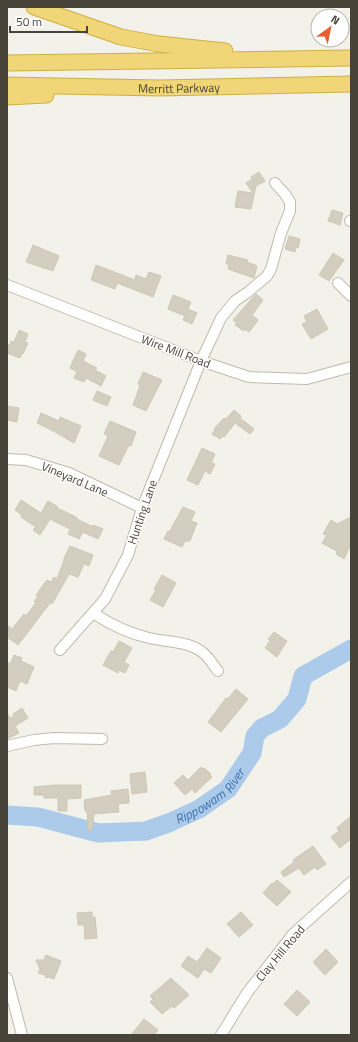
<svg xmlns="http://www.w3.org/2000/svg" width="358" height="1042" font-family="'Titillium Web',sans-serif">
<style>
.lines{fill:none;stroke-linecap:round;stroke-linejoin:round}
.river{stroke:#accaea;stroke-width:19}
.building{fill:#d4cec0;stroke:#cec7b4}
.minor-casing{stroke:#bebaad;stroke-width:12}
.highway-casing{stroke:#cfad48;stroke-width:17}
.minor{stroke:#fff;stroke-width:10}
.highway{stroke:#f1d677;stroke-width:15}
.labels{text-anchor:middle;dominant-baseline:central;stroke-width:3;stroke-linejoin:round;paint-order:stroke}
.street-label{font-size:12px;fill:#474339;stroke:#fff}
.water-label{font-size:13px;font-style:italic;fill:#3b6ea9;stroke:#fff}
</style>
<rect width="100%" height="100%" fill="#f3f2ea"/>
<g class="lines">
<path class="river" id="s1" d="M7,815L38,817L98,833L146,831L171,822L199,809L228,789L252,753L255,736L262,728L280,719L297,699L303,676L351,649"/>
</g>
<g class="building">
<polygon points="259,172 265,181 256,186 251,209 235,207 238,191 253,193 246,183 252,179 251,177"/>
<polygon points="332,210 343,213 340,225 328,221"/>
<polygon points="289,236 300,239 298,248 296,247 295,252 285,249"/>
<polygon points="33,245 59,256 53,271 26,262"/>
<polygon points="333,253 344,260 329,281 319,275"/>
<polygon points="228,255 248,260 247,262 257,266 254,278 228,269 229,264 226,264"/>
<polygon points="96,265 135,280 136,275 146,279 149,272 161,276 153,297 117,283 115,289 91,280"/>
<polygon points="256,294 263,300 252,315 258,320 249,332 245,329 244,331 235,325 237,323 233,320"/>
<polygon points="173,295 191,302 188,309 197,313 192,324 183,320 185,316 168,309"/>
<polygon points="317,309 328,329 311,339 302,324 307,322 304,316"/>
<polygon points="19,330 28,334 25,342 28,343 23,354 22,353 20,358 7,353 7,344 10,345 11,341 14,342"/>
<polygon points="78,350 86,354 83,361 97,368 95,370 106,376 101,386 86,378 84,382 74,378 77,372 70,368"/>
<polygon points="143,372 162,380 146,411 133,405 140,386 138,384"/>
<polygon points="97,391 111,397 107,406 93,400"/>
<polygon points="7,406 19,408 17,422 7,420"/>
<polygon points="234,410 241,416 240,418 254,429 250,434 235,423 224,437 223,436 220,439 212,434 215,430 214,429 224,418 226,419"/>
<polygon points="41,413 59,421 60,417 81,426 74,443 55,432 37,423"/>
<polygon points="110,421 136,432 131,446 129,445 119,465 99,456 108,436 104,434"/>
<polygon points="202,448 215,454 211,463 215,464 210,474 205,471 198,485 187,480"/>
<polygon points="21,500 41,513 48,501 58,507 57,508 74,516 77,518 77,519 93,527 93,525 103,529 98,539 83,532 79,539 68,534 70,530 68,528 50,519 40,535 33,530 36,527 21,517 22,515 15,510"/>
<polygon points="183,507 195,512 191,521 197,523 190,541 185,541 182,547 164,539 168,531 170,532 172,527"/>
<polygon points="351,517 351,544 344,559 336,554 337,551 322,543 327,535 323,534 331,520 337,524"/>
<polygon points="70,546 93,555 89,566 84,564 78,577 69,574 52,604 50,603 18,645 7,637 7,625 12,629 24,614 26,616 36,603 34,602 38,596 36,595 47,580 51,582 54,577 57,579 64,560 64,558"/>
<polygon points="162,575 176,583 163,607 150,600 156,590 154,589"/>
<polygon points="274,632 287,641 277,657 265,648 270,641 268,639"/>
<polygon points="119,641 132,648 124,662 129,665 125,673 119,670 118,673 103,665 111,651 113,652"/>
<polygon points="14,655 22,658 21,661 34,667 27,684 20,681 16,691 7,687 7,662 10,664"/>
<polygon points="236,689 248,699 221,732 208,722 226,698 228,699"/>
<polygon points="22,708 28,718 15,726 19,733 7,739 7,713 10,718 14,716 13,714"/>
<polygon points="201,767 203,769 204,768 211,774 210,775 212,777 195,793 192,789 185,795 174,783 183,775 188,780"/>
<polygon points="145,772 147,792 132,794 130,774"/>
<polygon points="55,785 81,785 81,798 67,799 67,811 58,811 58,798 44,798 44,795 34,795 34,787"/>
<polygon points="128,789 129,803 118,804 119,812 94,814 92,830 88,830 87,811 85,811 84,800 112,795 111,791"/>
<polygon points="351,816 351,839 340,848 331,837 339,831 337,828"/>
<polygon points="313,846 326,864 317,870 315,867 304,875 299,868 284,877 281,872 294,862 293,860"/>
<polygon points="277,880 291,892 277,906 263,893 272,883 273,884"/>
<polygon points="92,912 92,917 95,917 97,938 85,939 84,925 78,925 77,913"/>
<polygon points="241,912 253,925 239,937 227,924"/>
<polygon points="207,948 221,958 211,973 204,969 198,978 181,966 188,956 197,962"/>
<polygon points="326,949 338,962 325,975 313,962"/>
<polygon points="46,955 61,961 54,979 49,977 46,978 45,975 38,973 40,969 36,960 44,960"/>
<polygon points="171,978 189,995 174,1008 172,1006 162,1014 150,1002 153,999 150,996"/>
<polygon points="297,990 310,1002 297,1016 284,1004"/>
<polygon points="144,1019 158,1030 154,1035 131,1035"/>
</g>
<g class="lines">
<defs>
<g id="minor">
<polyline points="350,221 351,221"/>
<polyline points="338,283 351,296"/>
<polyline points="7,285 201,361 249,377 307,379 351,367"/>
<polyline points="7,459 26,460 69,473 142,508"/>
<path d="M93,613C111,625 128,633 149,638C166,642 188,641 202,652C209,657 213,665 218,671"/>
<polyline points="60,650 105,599 128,555 142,508 201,361 221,318 235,301 248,292 267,276 271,269 281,233 290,211 290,202 285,194 275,183"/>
<polyline points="7,746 34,740 54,738 102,739"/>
<polyline points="7,978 22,1035"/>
<polyline points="221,1035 247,993 293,934 351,882"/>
</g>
<g id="highway">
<polyline points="34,7 121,37 159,44 225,51"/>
<polyline points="7,63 351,58"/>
<path id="s2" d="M7,85L160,88L351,84"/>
<polyline points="7,97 46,95"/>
</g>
</defs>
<use href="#minor" class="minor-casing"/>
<use href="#highway" class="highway-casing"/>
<use href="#minor" class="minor"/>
<use href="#highway" class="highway"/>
</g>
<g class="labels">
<g class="street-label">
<text stroke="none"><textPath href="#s2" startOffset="172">Merritt Parkway</textPath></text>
<text transform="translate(176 351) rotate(21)">Wire Mill Road</text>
<text transform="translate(75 479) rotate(23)">Vineyard Lane</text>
<text transform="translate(142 512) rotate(-71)">Hunting Lane</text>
<text transform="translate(280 953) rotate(-50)">Clay Hill Road</text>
</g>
<g class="water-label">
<text stroke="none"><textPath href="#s1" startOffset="215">Rippowam River</textPath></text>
</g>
</g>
<rect width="358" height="1042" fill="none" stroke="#474339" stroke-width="16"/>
<g transform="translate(330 28) rotate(33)"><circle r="19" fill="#ffffff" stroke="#b5b4b0"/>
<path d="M0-3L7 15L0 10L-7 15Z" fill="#e65f2e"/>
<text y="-6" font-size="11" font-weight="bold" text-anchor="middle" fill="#474339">N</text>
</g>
<path d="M10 26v6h77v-6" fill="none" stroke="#474339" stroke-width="2"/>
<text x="16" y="26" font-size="12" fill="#474339" stroke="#ffffff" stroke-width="3" paint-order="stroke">50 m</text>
</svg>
